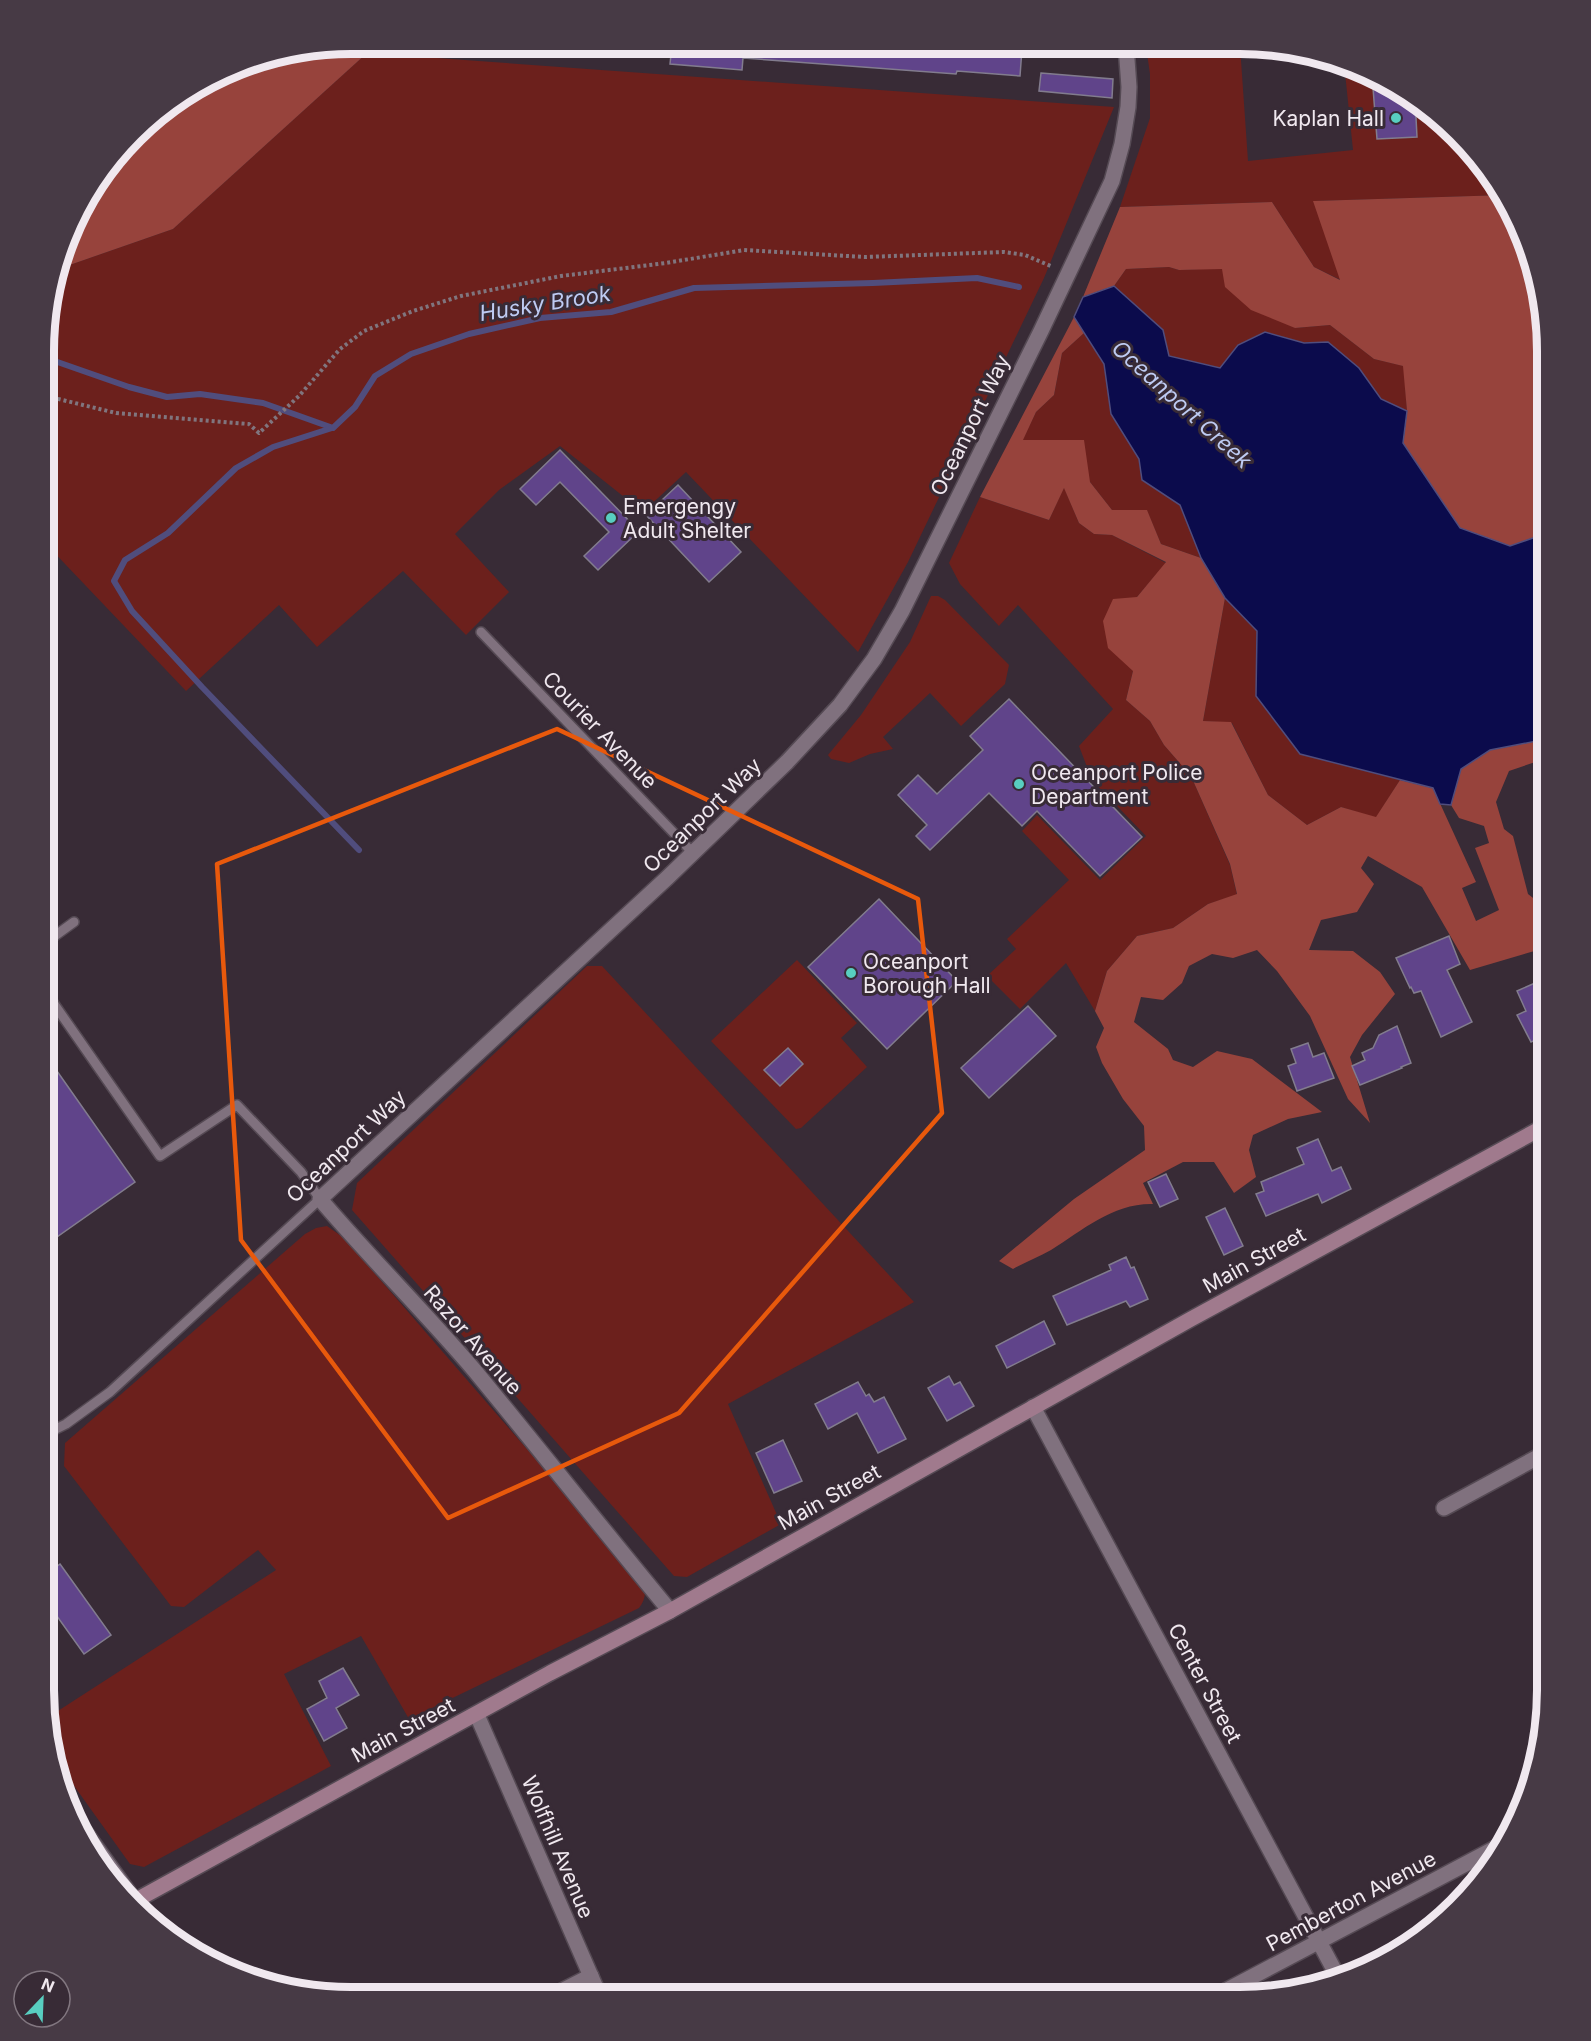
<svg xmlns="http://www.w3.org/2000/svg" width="1591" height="2041" font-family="Inter,sans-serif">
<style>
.green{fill:#6c201c}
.forest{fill:#97433c}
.water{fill:#0b0b4c;stroke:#504d7d;stroke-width:1.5}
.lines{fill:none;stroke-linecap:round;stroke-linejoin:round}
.stream{stroke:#504d7d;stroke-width:6}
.building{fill:#60448a;stroke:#827c8e;stroke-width:1.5}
.lane-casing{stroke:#554a54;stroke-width:12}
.street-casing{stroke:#554a54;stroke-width:18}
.secondary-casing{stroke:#554a54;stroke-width:18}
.path{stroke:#80757e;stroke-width:4;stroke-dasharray:3 3;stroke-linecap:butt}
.lane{stroke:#80717e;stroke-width:9}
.street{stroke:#80717e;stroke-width:15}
.secondary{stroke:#a07a8d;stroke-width:15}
.marked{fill:none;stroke:#e8590c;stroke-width:4.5;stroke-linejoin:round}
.poi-dot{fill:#58cec0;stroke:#382b36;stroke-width:2}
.labels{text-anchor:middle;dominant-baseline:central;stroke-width:6;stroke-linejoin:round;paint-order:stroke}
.poi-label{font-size:21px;fill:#f0e8ef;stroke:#382b36;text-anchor:start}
.street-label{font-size:21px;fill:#f0e8ef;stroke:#382b36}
.water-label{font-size:22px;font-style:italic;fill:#becbf3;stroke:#382b36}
.rim{fill:none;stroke:#f0e8ef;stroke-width:8}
</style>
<rect width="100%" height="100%" fill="#382b36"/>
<g class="green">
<polygon points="1146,46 1240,46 1248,161 1353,150 1344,63 1358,67 1411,95 1447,127 1448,140 1463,141 1471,148 1505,195 1314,201 1341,280 1314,267 1272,202 1120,207 1150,118 1150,74"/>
<polygon points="367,53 1114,107 1044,278 908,562 858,652 686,472 643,512 560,446 499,490 455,534 509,592 466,635 403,571 317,647 279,605 186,691 46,544 46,310 61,268 173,229"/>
<polygon points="1169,267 1179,270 1223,268 1295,328 1330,325 1374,359 1404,366 1407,411 1381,399 1359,368 1328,342 1304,343 1265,332 1238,345 1220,368 1169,356 1114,286 1126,269"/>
<polygon points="1084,333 1104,364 1111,414 1139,459 1142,480 1180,505 1201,558 1161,544 1147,511 1112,510 1090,482 1022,441 1036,412 1054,395 1062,353"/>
<polygon points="1064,487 1079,523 1094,534 1112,535 1166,563 1137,597 1133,671 1126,700 1150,721 1164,745 1191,776 1230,865 1237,895 1208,904 1173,928 1137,936 1107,971 1095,1011 1066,963 1020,1009 987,976 1016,949 1007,939 1069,880 1022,831 1037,815 1100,880 1146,836 1092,780 1079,746 1113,709 1018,605 999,626 960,584 949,563 980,497 1049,520"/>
<polygon points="931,596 938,596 945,600 1009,665 1005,684 961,726 930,693 883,737 893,749 870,754 849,763 831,759 828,755 861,715 910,642"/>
<polygon points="1225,598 1257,631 1256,696 1300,754 1400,780 1376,818 1341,807 1307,825 1268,795 1232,723 1203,721"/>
<polygon points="797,960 857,1023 841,1038 867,1067 801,1128 796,1129 711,1041"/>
<polygon points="587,966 602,966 914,1302 728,1404 781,1524 687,1577 674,1576 352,1210 357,1183"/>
<path d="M327,1226L344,1238L644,1584C646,1594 645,1600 639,1608L409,1719L361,1636L284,1674L331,1766L144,1867L130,1864L52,1755L47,1718L276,1570L258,1550L184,1607L171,1606L64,1466L65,1443L305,1234L316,1228Z"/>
</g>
<g class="forest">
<polygon points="318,49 367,53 173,229 61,268 84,197 148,119 252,60"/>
<polygon points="1505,195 1511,207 1513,219 1516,220 1537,271 1547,350 1547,533 1510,546 1460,528 1403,443 1407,411 1403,366 1374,359 1330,325 1295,328 1251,310 1225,287 1222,269 1179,270 1169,267 1126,269 1114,286 1083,297 1120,207 1272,202 1314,267 1340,280 1313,201"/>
<path d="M1074,317L1084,333L1062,353L1054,395L1036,412L1023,440H1084L1090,482L1112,510H1147L1161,544L1201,558L1225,598L1203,721L1231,722L1268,795L1307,825L1341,807L1376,817L1400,780L1433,788L1476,882L1462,888L1476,921L1499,910L1475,848L1489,843L1484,826L1459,818L1451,805L1461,769L1490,750L1547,739V758L1509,771L1496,802L1504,829L1513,836L1528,894L1547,909V945L1538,950L1470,970L1422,887L1368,856L1361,868L1374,884L1357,912L1321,920L1309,950L1353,951L1380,972L1395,994L1362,1035L1350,1057L1370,1123L1348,1099L1310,1016L1277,971L1257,950L1233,958L1212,954L1189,966L1182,983L1163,1000L1141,997L1134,1022L1168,1049L1173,1060L1193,1067L1217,1051L1252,1059L1322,1112L1288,1119L1253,1135L1249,1150L1256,1177L1234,1193L1214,1162H1183L1143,1183L1153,1204C1113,1203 1083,1230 1051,1250C1039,1257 1025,1262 1013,1269L999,1261L1074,1199L1145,1150L1144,1126L1123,1099L1102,1063L1096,1047L1104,1028L1095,1011L1107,971L1137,936L1173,928L1208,904L1237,894L1230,864L1191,776L1164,745L1150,721L1126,700L1133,671L1108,648L1103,621L1113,599L1137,597L1166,562L1112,535L1094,534L1079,523L1064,488L1049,520L980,497Z"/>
</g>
<polygon class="water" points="1114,286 1163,330 1169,356 1220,368 1238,345 1265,332 1304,343 1328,342 1359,368 1381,399 1407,411 1403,443 1460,528 1510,546 1547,533 1547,739 1490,750 1461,769 1451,805 1440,804 1433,788 1300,754 1256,696 1257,631 1225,598 1201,558 1180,505 1142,480 1139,459 1111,414 1104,364 1074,317 1083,297"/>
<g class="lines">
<g class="stream">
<polyline points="46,358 129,387 167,397 200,394 263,403 333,428 355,407 375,376 411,354 469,334 540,318 611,312 694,288 873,283 977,278 1019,287"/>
<polyline points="332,428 273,447 236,468 168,533 125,560 114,581 132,611 202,687 359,850"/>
</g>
</g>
<g class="building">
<polygon points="672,45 734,50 734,45 977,45 1022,49 1020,76 957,71 956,74 743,58 742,70 670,64"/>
<polygon points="1041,73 1113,79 1112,98 1039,91"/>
<polygon points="1372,75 1415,98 1417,137 1377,139"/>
<polygon points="560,450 639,531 598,570 584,556 609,532 560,482 536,505 520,489"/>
<polygon points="678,485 741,552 709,582 646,515"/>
<polygon points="1009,699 1142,837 1100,876 1037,811 1022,826 989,793 930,850 916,836 927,825 898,795 918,775 937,794 983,750 970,736"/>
<polygon points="879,899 957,981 887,1049 808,967"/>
<polygon points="1449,936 1460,964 1447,970 1472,1022 1441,1037 1421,991 1414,993 1411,987 1410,988 1396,958"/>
<polygon points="1535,983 1547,1010 1547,1035 1531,1042 1517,1015 1526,1011 1517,991"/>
<polygon points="1028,1006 1056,1036 989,1098 961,1068"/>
<polygon points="1397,1026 1411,1063 1401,1067 1402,1068 1360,1085 1352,1066 1365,1060 1362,1053 1373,1048 1379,1035"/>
<polygon points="1308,1043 1313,1057 1324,1053 1334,1078 1297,1091 1288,1066 1296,1063 1291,1049"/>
<polygon points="788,1048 803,1064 780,1086 764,1070"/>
<polygon points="45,1054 135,1182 44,1246"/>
<polygon points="1318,1139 1332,1171 1341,1167 1351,1189 1322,1203 1318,1194 1266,1216 1256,1194 1264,1191 1261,1182 1304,1164 1297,1148"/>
<polygon points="1166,1174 1178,1199 1160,1207 1148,1182"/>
<polygon points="1225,1208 1243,1246 1224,1255 1206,1217"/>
<polygon points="1126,1257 1131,1268 1134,1267 1148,1299 1130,1307 1126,1301 1067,1325 1053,1296 1111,1270 1109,1265"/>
<polygon points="1044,1321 1055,1344 1007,1368 996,1346"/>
<polygon points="949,1376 954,1385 960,1382 974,1406 947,1421 928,1388"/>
<polygon points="858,1382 866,1396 869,1394 874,1402 884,1397 906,1439 878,1453 857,1413 828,1429 815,1404"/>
<polygon points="783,1440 802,1481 774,1493 756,1453"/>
<polygon points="60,1564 111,1635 84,1654 44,1598 44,1576"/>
<polygon points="343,1668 359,1695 336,1708 347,1728 324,1741 307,1709 327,1698 319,1681"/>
</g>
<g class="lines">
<defs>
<g id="lane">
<polyline points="481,632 693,853"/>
<polyline points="45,943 74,922"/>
<polyline points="44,1435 66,1424 110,1392 320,1199 301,1172 237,1105 160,1156 45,991"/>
<polyline points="67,1802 137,1899"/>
</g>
<g id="street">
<polyline points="1033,1407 1339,1979"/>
<polyline points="1444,1508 1547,1452"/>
<path d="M670,1611C604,1531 540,1450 475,1371C425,1312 370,1258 320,1199L667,878L787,762L840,705L874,659L902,611L1041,331L1112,181L1122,144L1128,107L1129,87L1126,46"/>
<polyline points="477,1715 600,1997"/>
<polyline points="550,1997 591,1976"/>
<polyline points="1214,1997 1507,1842"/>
</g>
<polyline id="secondary" points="131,1903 550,1673 670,1611 1191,1319 1547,1125"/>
</defs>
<use href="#lane" class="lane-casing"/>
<use href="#street" class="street-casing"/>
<use href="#secondary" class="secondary-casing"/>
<polyline class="path" points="46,396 116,413 249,424 259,433 299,396 340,349 364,331 413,311 461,296 561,276 666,263 744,250 865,257 1004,252 1025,255 1053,267"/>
<use href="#lane" class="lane"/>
<use href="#street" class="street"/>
<use href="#secondary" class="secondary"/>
</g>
<path class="marked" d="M557,729L918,899L942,1113L679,1413L448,1518L241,1240L217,864Z"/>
<g class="poi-dot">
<circle cx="1396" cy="118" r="6"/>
<circle cx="611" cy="518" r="6"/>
<circle cx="1019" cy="784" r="6"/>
<circle cx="851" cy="973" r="6"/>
</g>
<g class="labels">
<g class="poi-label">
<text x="1384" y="118" text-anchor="end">Kaplan Hall</text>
<text x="623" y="506">Emergengy<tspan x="623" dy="24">Adult Shelter</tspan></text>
<text x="1031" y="772">Oceanport Police<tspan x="1031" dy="24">Department</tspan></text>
<text x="863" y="961">Oceanport<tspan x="863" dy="24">Borough Hall</tspan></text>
</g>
<g class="street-label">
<text transform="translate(970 425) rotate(-64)">Oceanport Way</text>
<text transform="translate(600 730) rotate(46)">Courier Avenue</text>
<text transform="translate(702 815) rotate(-44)">Oceanport Way</text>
<text transform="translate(346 1146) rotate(-43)">Oceanport Way</text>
<text transform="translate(1254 1260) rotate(-29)">Main Street</text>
<text transform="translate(473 1340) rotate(49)">Razor Avenue</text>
<text transform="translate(829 1497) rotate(-29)">Main Street</text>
<text transform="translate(1205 1683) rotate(62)">Center Street</text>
<text transform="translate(403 1730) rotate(-28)">Main Street</text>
<text transform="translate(558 1847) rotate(67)">Wolfhill Avenue</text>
<text transform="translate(1351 1901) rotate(-28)">Pemberton Avenue</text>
</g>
<g class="water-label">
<text transform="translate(545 303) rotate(-9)">Husky Brook</text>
<text transform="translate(1182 404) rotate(42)">Oceanport Creek</text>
</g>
</g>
<path d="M0 0H1591V2041H0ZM351 54H1240A297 297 0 0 1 1537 351V1690A297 297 0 0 1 1240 1987H351A297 297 0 0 1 54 1690V351A297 297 0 0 1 351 54Z" fill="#473a45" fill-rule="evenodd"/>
<path class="rim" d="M351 54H1240A297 297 0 0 1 1537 351V1690A297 297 0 0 1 1240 1987H351A297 297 0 0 1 54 1690V351A297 297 0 0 1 351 54Z"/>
<g transform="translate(42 1999) rotate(23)"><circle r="28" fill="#382b36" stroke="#827780" stroke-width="1.5"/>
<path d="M0-4.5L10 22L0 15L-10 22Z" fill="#58cec0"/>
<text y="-9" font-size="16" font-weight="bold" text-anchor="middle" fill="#f0e8ef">N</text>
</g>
</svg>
